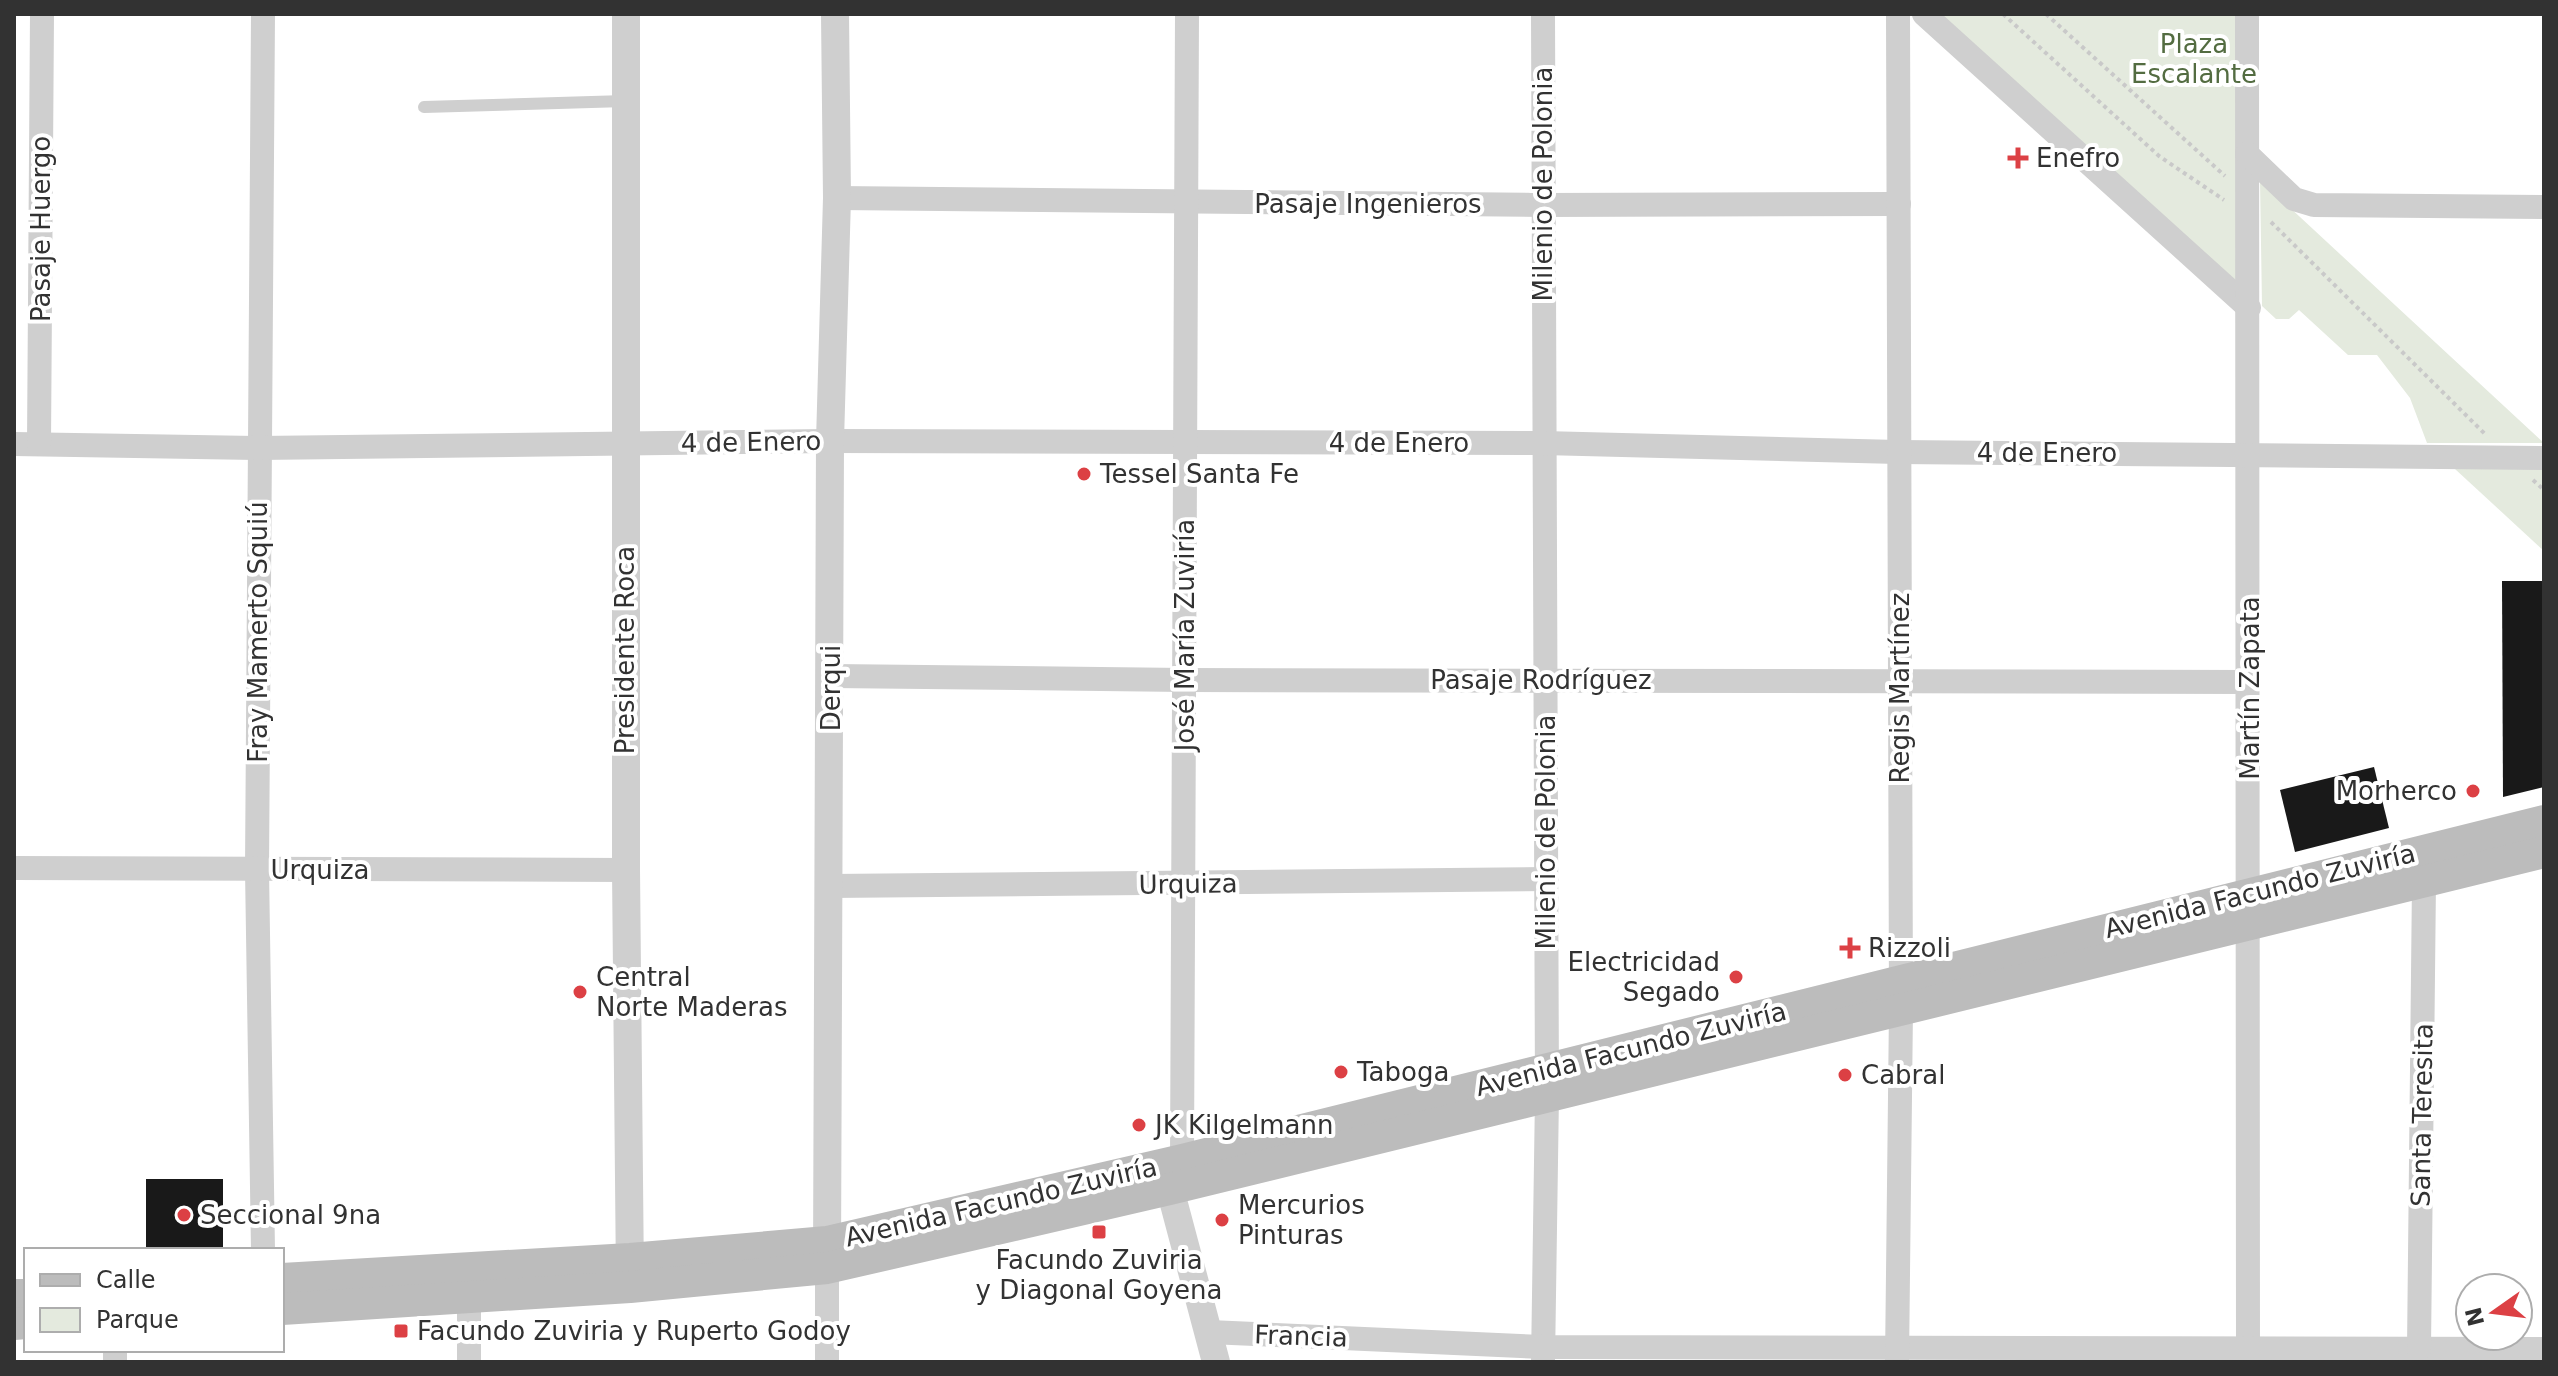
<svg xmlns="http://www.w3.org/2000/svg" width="2558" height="1376" font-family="'DejaVu Sans',sans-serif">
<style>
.green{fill:#e4eade}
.building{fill:#191919}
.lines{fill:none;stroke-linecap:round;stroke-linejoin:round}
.path{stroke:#c9c9c9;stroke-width:4;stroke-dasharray:4 4;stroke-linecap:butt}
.service{stroke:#cfcfcf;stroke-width:12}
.minor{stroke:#cfcfcf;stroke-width:24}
.tertiary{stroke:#cfcfcf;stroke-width:28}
.secondary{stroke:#bcbcbc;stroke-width:32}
.poi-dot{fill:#dc4044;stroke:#fff;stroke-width:3}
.labels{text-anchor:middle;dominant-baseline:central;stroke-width:8;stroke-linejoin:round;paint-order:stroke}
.park-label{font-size:26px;fill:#536c41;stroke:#fff}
.poi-label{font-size:26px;fill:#323232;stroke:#fff;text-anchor:start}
.street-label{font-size:26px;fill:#323232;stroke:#fff}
</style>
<rect width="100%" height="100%" fill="#fff"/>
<g class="green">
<polygon points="1936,14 2238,14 2239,285"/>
<polygon points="2260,180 2544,443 2427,443 2410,398 2377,355 2348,355 2299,310 2289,319 2276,319 2262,306"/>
<polygon points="2455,469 2544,469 2544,551"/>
</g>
<g class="building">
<polygon points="2502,581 2544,581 2544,787 2503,797"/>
<polygon points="2374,767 2389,828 2295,852 2280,790"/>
<rect x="146" y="1179" width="77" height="71"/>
</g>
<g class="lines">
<g class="path">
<polyline points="2003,14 2159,156 2224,200"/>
<polyline points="2046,14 2225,176"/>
<polyline points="2271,222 2486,435"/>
<polyline points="2533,480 2544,490"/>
</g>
<polyline class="service" points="424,107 625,101"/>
<g class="minor">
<polyline points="263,14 257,870 263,1250"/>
<polyline points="1543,14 1547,1095 1543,1362"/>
<polyline points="1924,14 2249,308"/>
<polyline points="2247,14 2248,1362"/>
<polyline points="2247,154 2294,199 2314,205 2544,207"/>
<polyline points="837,198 1542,205 1899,204"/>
<polyline points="14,444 259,448 830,441 1543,443 1898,452 2544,458"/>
<polyline points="39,444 42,14"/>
<polyline points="832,676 1185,680 2251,682"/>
<polyline points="14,868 626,870"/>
<polyline points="830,886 1547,879"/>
<polyline points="1182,1160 1187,14"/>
<polyline points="469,1298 469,1362"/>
<polyline points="1209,1332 1543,1347 2544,1349"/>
<polyline points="2419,1349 2424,881"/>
<polyline points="115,1350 115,1362"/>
<polyline points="827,1362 827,1268"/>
<polyline points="1897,1362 1901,1008 1898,14"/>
</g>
<g class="tertiary">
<polyline points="626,14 626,870 630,1281"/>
<polyline points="1178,1171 1170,1189 1216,1362"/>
<polyline points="827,1263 830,441 837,198 835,14"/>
</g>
<g class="secondary">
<polyline points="282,1279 630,1259 827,1242 1182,1160 2544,821"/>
<polyline points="14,1295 26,1295"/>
<polyline points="282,1309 630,1287 827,1268 1170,1189 2544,852"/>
<polyline points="14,1324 26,1323"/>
</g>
</g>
<g class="poi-dot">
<path d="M2014 146h8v8h8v8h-8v8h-8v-8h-8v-8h8z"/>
<circle cx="1084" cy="474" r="8"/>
<circle cx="2473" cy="791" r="8"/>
<path d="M1846 936h8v8h8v8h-8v8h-8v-8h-8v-8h8z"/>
<circle cx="1736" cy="977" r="8"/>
<circle cx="580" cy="992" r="8"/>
<circle cx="1341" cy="1072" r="8"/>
<circle cx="1845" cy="1075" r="8"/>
<circle cx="1139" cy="1125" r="8"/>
<circle cx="184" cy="1215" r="8"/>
<circle cx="1222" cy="1220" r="8"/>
<rect x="1091" y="1224" width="16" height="16" rx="4"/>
<rect x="393" y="1323" width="16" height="16" rx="4"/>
</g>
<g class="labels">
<g class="park-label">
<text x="2194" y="44">Plaza<tspan x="2194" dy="30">Escalante</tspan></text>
</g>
<g class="poi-label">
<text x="2036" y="158">Enefro</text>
<text x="1100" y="474">Tessel Santa Fe</text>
<text x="2457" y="791" text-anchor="end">Morherco</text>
<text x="1868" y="948">Rizzoli</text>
<text x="1720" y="962" text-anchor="end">Electricidad<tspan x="1720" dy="30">Segado</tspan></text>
<text x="596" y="977">Central<tspan x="596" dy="30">Norte Maderas</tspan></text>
<text x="1357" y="1072">Taboga</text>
<text x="1861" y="1075">Cabral</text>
<text x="1155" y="1125">JK Kilgelmann</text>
<text x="1238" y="1205">Mercurios<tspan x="1238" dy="30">Pinturas</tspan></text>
<text x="200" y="1215">Seccional 9na</text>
<text x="1099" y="1260" text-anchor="middle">Facundo Zuviria<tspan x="1099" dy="30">y Diagonal Goyena</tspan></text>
<text x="417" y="1331">Facundo Zuviria y Ruperto Godoy</text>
</g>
<g class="street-label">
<text transform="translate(1543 184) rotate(-90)">Milenio de Polonia</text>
<text x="1368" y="204">Pasaje Ingenieros</text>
<text transform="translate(41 229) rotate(-90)">Pasaje Huergo</text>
<text transform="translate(751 442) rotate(-1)">4 de Enero</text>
<text x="1399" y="443">4 de Enero</text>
<text x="2047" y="453">4 de Enero</text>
<text transform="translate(258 632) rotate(-90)">Fray Mamerto Squiú</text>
<text transform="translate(1185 635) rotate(-90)">José María Zuviría</text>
<text transform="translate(625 650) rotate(-90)">Presidente Roca</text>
<text x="1541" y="680">Pasaje Rodríguez</text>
<text transform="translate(831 688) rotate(-90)">Derqui</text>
<text transform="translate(1900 688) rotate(-90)">Regis Martínez</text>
<text transform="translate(2250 688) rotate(-90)">Martín Zapata</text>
<text transform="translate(1546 832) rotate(-90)">Milenio de Polonia</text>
<text x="320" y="870">Urquiza</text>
<text transform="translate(1188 884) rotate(-1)">Urquiza</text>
<text transform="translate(2260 891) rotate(-14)">Avenida Facundo Zuviría</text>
<text transform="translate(1631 1049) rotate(-14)">Avenida Facundo Zuviría</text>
<text transform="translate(2422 1115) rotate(-89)">Santa Teresita</text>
<text transform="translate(1001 1202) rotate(-13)">Avenida Facundo Zuviría</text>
<text transform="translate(1301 1336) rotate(2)">Francia</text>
</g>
</g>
<rect width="2558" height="1376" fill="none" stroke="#323232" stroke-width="32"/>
<rect x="24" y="1248" width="260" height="104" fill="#ffffff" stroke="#adadad" stroke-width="2"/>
<rect x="40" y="1274" width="40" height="12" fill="#bcbcbc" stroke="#adadad" stroke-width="2"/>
<text x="96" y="1288" font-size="24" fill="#323232">Calle</text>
<rect x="40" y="1308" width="40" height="24" fill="#e4eade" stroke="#adadad" stroke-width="2"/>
<text x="96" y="1328" font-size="24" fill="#323232">Parque</text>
<g transform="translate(2494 1312) rotate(256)"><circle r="38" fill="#ffffff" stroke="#adadad" stroke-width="2"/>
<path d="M0-6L14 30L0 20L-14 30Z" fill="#dc4044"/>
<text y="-12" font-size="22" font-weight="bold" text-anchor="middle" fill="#323232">N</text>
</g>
</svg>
